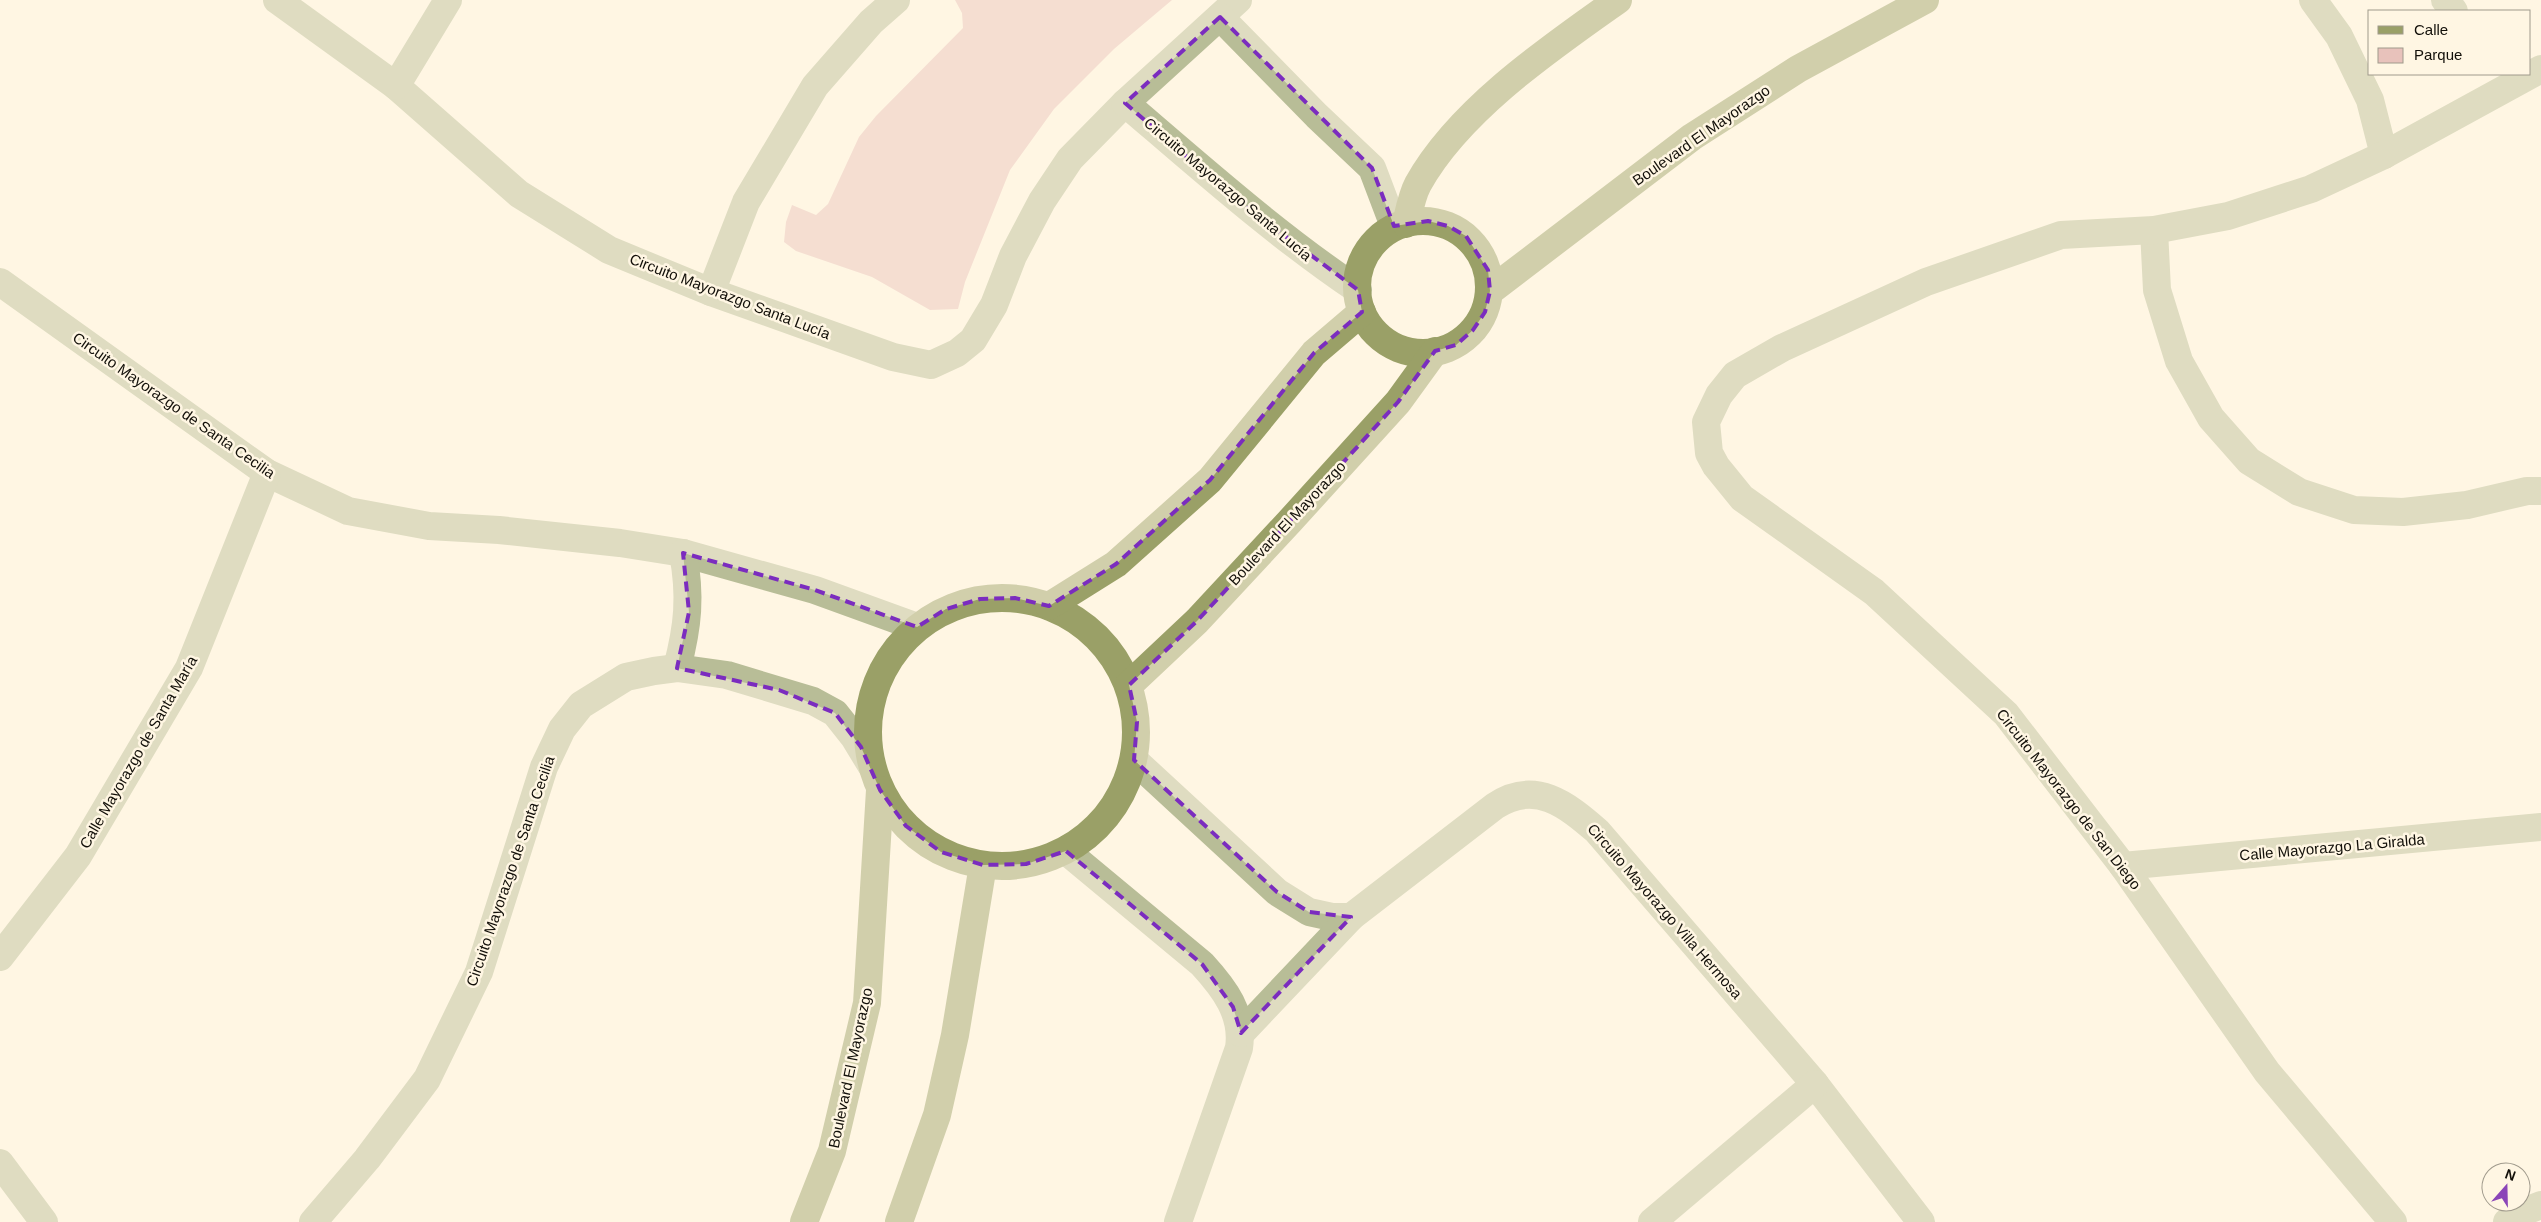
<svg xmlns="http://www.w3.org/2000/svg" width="2541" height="1222" font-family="Helvetica,sans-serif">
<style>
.green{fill:#e8c2bb}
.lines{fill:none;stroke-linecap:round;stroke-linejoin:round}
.street{stroke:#b8bd97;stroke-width:28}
.secondary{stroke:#9aa067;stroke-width:28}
.marked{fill:none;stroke:#7b2cbf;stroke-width:4;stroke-dasharray:10 6;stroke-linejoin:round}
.labels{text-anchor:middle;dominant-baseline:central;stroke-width:5;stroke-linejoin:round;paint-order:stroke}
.street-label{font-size:15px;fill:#120f09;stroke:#fff6e3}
</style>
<rect width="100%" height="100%" fill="#fff6e3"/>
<polygon class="green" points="955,0 1172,0 1114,49 1054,109 1010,170 965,282 958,309 930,310 872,277 796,251 784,242 786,222 792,205 816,215 828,204 859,137 876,116 963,28 962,13"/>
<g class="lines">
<g class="street">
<polyline points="277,0 396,86 519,194 609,250 711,292 893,357 931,365 957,353 973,340 994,305 1013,256 1042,201 1070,159 1125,103 1238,0"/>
<polyline points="2313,0 2339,36 2370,100 2384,155"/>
<polyline points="2445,0 2454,11"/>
<polyline points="1220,17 1317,116 1372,168 1394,226"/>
<polyline points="396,86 448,0"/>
<path d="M1125,103C1201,168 1275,234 1358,290"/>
<polyline points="2154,230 2157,290 2179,361 2211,418 2249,461 2299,492 2354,510 2403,512 2467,505 2527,491 2541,491"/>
<polyline points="0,282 267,473 348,511 429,526 499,530 620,543 683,553 815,590 917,627"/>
<polyline points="711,292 746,202 815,86 871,22 896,0"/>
<path d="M677,668C688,626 691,596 683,553"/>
<polyline points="1134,760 1277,892 1309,912 1332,917 1351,917"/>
<path d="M1066,851L1202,964C1224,988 1244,1014 1239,1048L1178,1222"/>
<polyline points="2123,866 2541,827"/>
<polyline points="0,957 78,856 189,668 267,473"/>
<path d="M1241,1033L1351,917L1495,806C1535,779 1567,805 1597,831L1815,1084L1921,1222"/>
<polyline points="0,1163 44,1222"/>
<polyline points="313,1222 367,1159 427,1079 479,972 544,767 562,729 581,705 626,677 654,671 677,668 727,675 813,701 835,713 854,737 871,765"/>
<polyline points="1652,1222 1815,1084"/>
<polyline points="2393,1222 2267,1072 2123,866 2006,714 1874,592 1742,498 1716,466 1709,453 1706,422 1719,395 1735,375 1782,348 1926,282 2061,235 2154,230 2228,216 2311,189 2384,155 2541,69"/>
<polyline points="2507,1222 2518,1214 2541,1205"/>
</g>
<g class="secondary">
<circle cx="1423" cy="287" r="66"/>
<path d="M1406,224C1409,211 1412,195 1418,184C1459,110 1550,48 1618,0"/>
<polyline points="1490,291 1692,137 1798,69 1925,0"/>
<circle cx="1002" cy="732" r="134"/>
<polyline points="1049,606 1116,564 1210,480 1314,353 1362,312"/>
<polyline points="1129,685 1197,621 1290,521 1398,402 1435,351"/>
<polyline points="804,1222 832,1151 867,1003 880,790"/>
<polyline points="899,1222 937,1115 955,1035 983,865"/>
</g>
</g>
<path d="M0 0H2541V1222H0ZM1220,17L1372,168L1394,226L1428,221L1448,226L1466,236L1488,270L1490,291L1485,312L1473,330L1456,345L1435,351L1398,402L1290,521L1197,621L1129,685L1137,722L1134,760L1277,892L1309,912L1351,917L1241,1033L1233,1007L1202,964L1066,851L1026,864L983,865L941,852L906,826L880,790L861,747L835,713L779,690L677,668L689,612L683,553L815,590L917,627L946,609L980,599L1015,598L1049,606L1116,564L1210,480L1314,353L1362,312L1358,290L1239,202L1125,103Z" fill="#fff6e3" fill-opacity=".55" fill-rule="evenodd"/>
<path class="marked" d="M1220,17L1372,168L1394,226L1428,221L1448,226L1466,236L1488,270L1490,291L1485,312L1473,330L1456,345L1435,351L1398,402L1290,521L1197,621L1129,685L1137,722L1134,760L1277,892L1309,912L1351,917L1241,1033L1233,1007L1202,964L1066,851L1026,864L983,865L941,852L906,826L880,790L861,747L835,713L779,690L677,668L689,612L683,553L815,590L917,627L946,609L980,599L1015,598L1049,606L1116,564L1210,480L1314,353L1362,312L1358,290L1239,202L1125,103Z"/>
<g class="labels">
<g class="street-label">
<text transform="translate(1701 135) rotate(-35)">Boulevard El Mayorazgo</text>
<text transform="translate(1228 189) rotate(40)">Circuito Mayorazgo Santa Lucía</text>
<text transform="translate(730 296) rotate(21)">Circuito Mayorazgo Santa Lucía</text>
<text transform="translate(174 405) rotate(35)">Circuito Mayorazgo de Santa Cecilia</text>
<text transform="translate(1287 523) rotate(-47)">Boulevard El Mayorazgo</text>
<text transform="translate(138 752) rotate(-60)">Calle Mayorazgo de Santa María</text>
<text transform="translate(2069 799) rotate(52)">Circuito Mayorazgo de San Diego</text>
<text transform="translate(2332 847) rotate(-5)">Calle Mayorazgo La Giralda</text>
<text transform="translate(510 871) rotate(-71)">Circuito Mayorazgo de Santa Cecilia</text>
<text transform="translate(1665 911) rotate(49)">Circuito Mayorazgo Villa Hermosa</text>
<text transform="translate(850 1068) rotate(-78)">Boulevard El Mayorazgo</text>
</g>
</g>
<rect x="2368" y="10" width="162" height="65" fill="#fff6e3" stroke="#a09a8c"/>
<rect x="2378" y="26" width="25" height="8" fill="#9aa067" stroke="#a09a8c"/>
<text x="2414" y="35" font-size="15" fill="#120f09">Calle</text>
<rect x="2378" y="48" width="25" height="15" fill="#e8c2bb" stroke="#a09a8c"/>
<text x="2414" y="60" font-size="15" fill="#120f09">Parque</text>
<g transform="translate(2506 1187) rotate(20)"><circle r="24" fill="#fff6e3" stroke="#a09a8c"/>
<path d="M0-4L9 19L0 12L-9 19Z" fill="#8b45b8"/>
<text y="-8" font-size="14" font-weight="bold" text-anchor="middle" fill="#120f09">N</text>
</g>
</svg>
